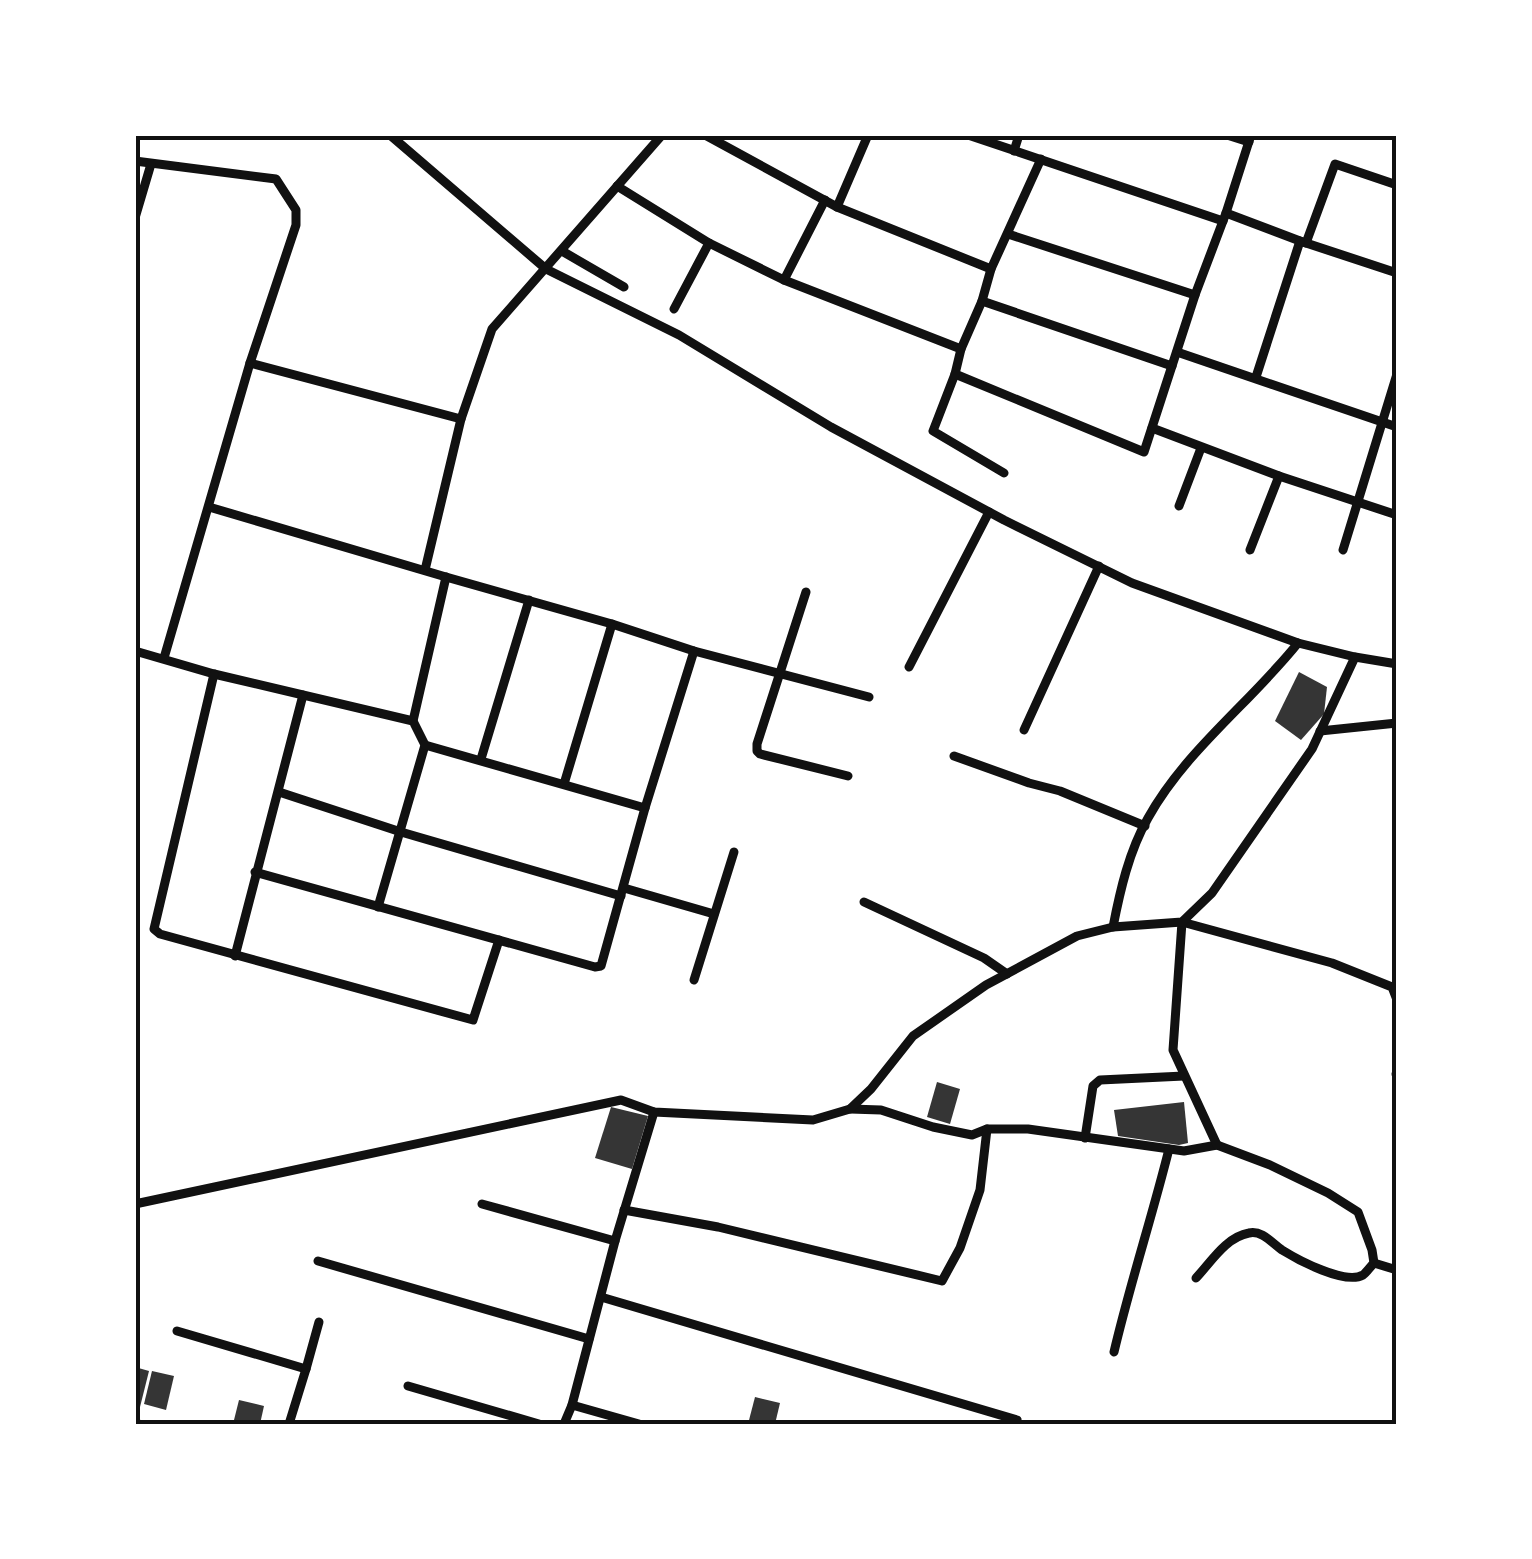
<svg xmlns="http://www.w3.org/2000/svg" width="1532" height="1559" font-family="'Noto Serif',serif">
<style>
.building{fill:#353535}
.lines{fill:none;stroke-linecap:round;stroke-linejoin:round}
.minor{stroke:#111;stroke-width:9}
.neatline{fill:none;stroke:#111;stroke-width:4}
</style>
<rect width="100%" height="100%" fill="#fff"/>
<g class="building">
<polygon points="1299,672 1327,687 1324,714 1301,740 1275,721"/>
<polygon points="937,1082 960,1089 950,1124 927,1117"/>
<polygon points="1184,1102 1188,1143 1179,1145 1118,1136 1114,1110"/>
<polygon points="611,1107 648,1116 632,1169 595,1158"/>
<polygon points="135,1367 149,1371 140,1407 135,1405"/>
<polygon points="152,1371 174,1376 166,1410 144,1404"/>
<polygon points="755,1397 780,1403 775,1424 748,1424"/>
<polygon points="239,1400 264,1406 260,1424 233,1424"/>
</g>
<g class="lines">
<g class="minor">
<polyline points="390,135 546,269 679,335 831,427 1004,520 1132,583 1298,643 1355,657 1397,664"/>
<polyline points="705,135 837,207 991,269"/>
<polyline points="968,135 1223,221"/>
<polyline points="1227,135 1249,142"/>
<polyline points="1014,151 1019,135"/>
<polyline points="135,161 276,179 296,210 296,225 250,363 164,658"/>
<polyline points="617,186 709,243 784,280 961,349"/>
<polyline points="837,207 868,135"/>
<polyline points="1226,213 1300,241 1397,273"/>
<polyline points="135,218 151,164"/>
<polyline points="1008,234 1195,295"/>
<polyline points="1306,243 1335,164 1397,185"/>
<polyline points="562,251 624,287"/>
<polyline points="784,280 825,200"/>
<polyline points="982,301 1172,366"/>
<polyline points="674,309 709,243"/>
<polyline points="1177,352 1397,427"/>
<polyline points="250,363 461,419"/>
<polyline points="955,374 1144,452 1195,295 1226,213 1251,135"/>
<polyline points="1256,377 1300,241"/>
<polyline points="1152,428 1279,476 1397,515"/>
<polyline points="1004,473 933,431 955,374 961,349 982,301 991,269 1041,159"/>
<polyline points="1179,506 1201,448"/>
<polyline points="209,507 446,577 612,624 694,651 869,697"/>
<polyline points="1250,550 1279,476"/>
<polyline points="1343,550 1397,374"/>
<polyline points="425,570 461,419 492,329 662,135"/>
<polyline points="806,592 757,744 757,751 760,754 848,776"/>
<polyline points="135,651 214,674 413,721 425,745 378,907"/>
<polyline points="909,667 989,512"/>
<polyline points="214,674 154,929 160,934 473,1020 499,940"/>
<polyline points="413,721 446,577"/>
<polyline points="1024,730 1099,566"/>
<polyline points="1320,731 1397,723"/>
<polyline points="425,745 645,808"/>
<polyline points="954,756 1029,783 1060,791 1145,826"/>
<polyline points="481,759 529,600"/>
<polyline points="564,784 612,624"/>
<polyline points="279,792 401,832 621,896"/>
<polyline points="255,872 595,967 601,966 645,808 694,651"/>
<polyline points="624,888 714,914"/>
<polyline points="864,902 984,958 1007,974"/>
<path d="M1113,927C1120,891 1129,851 1148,818C1186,750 1250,703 1298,643"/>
<polyline points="235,956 303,695"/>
<polyline points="694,980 734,852"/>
<polyline points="1396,1074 1397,1072"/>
<path d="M850,1109L881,1110L933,1127L972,1135L987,1129H1028L1184,1151L1217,1145L1270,1165L1328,1193L1358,1212L1372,1250L1374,1263C1370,1267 1367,1272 1363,1275C1345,1285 1298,1260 1282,1250C1272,1243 1262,1230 1249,1233C1226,1237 1211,1262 1196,1278"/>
<polyline points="1085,1138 1093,1086 1100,1080 1184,1076"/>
<polyline points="1217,1145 1173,1050 1182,922 1332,963 1392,987 1397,1000"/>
<polyline points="135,1204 621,1100 654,1112 813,1120 850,1109 871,1089 913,1036 986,985 1077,936 1113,927 1182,922 1212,893 1312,749 1355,657"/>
<polyline points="482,1204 615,1241"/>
<polyline points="624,1210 718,1227 942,1281 960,1248 980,1190 987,1129"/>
<polyline points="318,1261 589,1339"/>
<polyline points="1374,1263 1397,1270"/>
<polyline points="601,1297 1017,1420 1016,1424"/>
<polyline points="177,1331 306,1369 289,1424"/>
<path d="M1114,1352C1130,1284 1152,1217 1169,1149"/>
<polyline points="306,1369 319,1322"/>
<polyline points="408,1386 539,1424"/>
<polyline points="572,1405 639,1424"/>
<polyline points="135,1423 139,1424"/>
<polyline points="564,1424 572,1405 615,1241 654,1112"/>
</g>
</g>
<rect width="1532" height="1559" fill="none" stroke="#ffffff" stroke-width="275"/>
<rect x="138" y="138" width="1256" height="1284" class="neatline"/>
</svg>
